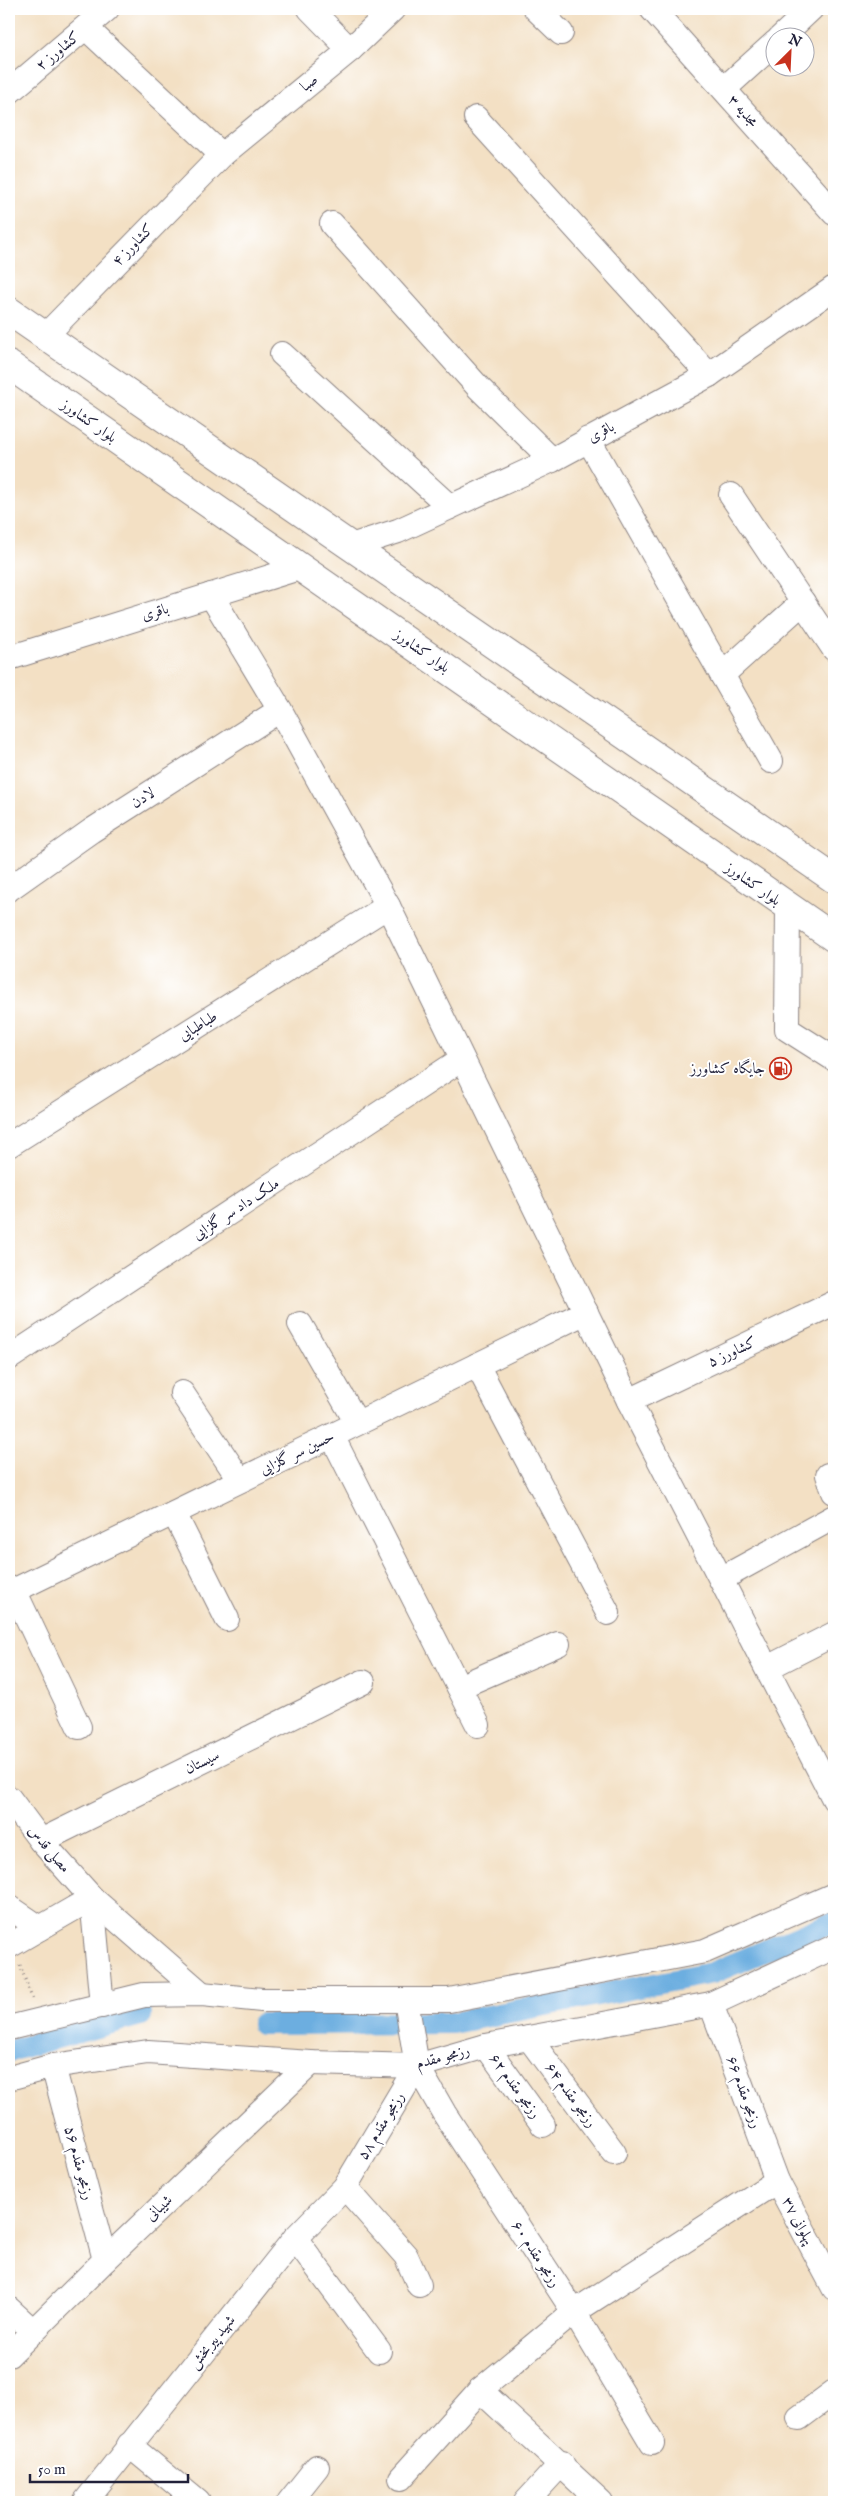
<svg xmlns="http://www.w3.org/2000/svg" width="843" height="2511" font-family="'IM FELL English',Amiri,serif">
<style>
.lines{fill:none;stroke-linecap:round;stroke-linejoin:round}
.canal{stroke:#6caee0;stroke-width:22}
.minor-casing{stroke:#8a8180;stroke-width:26}
.major-casing{stroke:#8a8180;stroke-width:30}
.path{stroke:#8a8180;stroke-width:3;stroke-dasharray:1 4;stroke-linecap:butt}
.minor{stroke:#fff;stroke-width:24}
.major{stroke:#fff;stroke-width:28}
.labels{text-anchor:middle;dominant-baseline:central;stroke-width:4;stroke-linejoin:round;paint-order:stroke}
.street-label{font-size:15px;fill:#22223b;stroke:#fff}
.poi-label{font-size:15px;fill:#22223b;stroke:#fff;text-anchor:end}
</style>
<rect width="100%" height="100%" fill="#fff"/>
<filter id="ink" filterUnits="userSpaceOnUse"><feTurbulence type="fractalNoise" baseFrequency=".02" numOctaves="2"/><feDisplacementMap in="SourceGraphic" scale="10" xChannelSelector="R" yChannelSelector="G"/><feConvolveMatrix kernelMatrix="1 2 1 2 8 2 1 2 1" color-interpolation-filters="sRGB"/></filter>
<filter id="wash" filterUnits="userSpaceOnUse"><feTurbulence type="fractalNoise" baseFrequency=".0096" numOctaves="4" result="noise"/><feDisplacementMap in="SourceGraphic" scale="20" xChannelSelector="R" yChannelSelector="G"/><feGaussianBlur stdDeviation="1.12" result="paint"/><feColorMatrix in="noise" values="0 0 0 0 0 0 0 0 0 0 0 0 0 0 0 0 0 1.4 0 .05"/><feComposite in="paint" operator="in"/></filter>
<g filter="url(#wash)">
<rect width="100%" height="100%" fill="#f3e0c4"/>
<g class="lines">
<g class="canal">
<polyline points="262,2024 452,2023 712,1973 834,1922"/>
<polyline points="9,2051 141,2015"/>
</g>
</g>
</g>
<g filter="url(#ink)">
<g class="lines">
<defs>
<g id="minor">
<polyline points="310,9 350,50"/>
<polyline points="536,9 561,33"/>
<polyline points="652,9 834,213"/>
<polyline points="86,28 222,155"/>
<polyline points="780,38 811,9"/>
<polyline points="724,89 776,42"/>
<polyline points="9,92 107,9"/>
<polyline points="476,118 709,375"/>
<polyline points="332,224 479,388 552,460"/>
<polyline points="45,336 222,155 350,50 393,9"/>
<polyline points="282,354 450,507"/>
<polyline points="588,439 771,761"/>
<polyline points="731,495 834,649"/>
<polyline points="351,546 398,531 552,460 709,375 834,288"/>
<polyline points="211,595 280,710 388,906 629,1401 834,1799"/>
<polyline points="9,658 302,567"/>
<polyline points="722,675 803,602"/>
<polyline points="9,889 91,831 280,710"/>
<polyline points="788,908 787,1029 834,1059"/>
<polyline points="9,1145 388,906"/>
<polyline points="300,1324 357,1423"/>
<polyline points="9,1358 462,1059"/>
<polyline points="477,1365 608,1613"/>
<polyline points="182,1393 240,1480"/>
<polyline points="629,1401 834,1303"/>
<polyline points="332,1436 478,1725"/>
<polyline points="828,1475 834,1492"/>
<polyline points="174,1513 227,1619"/>
<polyline points="721,1579 834,1517"/>
<polyline points="14,1590 79,1727"/>
<polyline points="9,1593 586,1312"/>
<polyline points="767,1668 834,1634"/>
<polyline points="459,1687 558,1644"/>
<polyline points="9,1798 41,1841 92,1898 202,1994"/>
<polyline points="41,1841 363,1682"/>
<polyline points="92,1898 102,2006"/>
<polyline points="9,1907 40,1928"/>
<polyline points="9,1946 92,1898"/>
<polyline points="406,2000 417,2066 444,2113 574,2312 652,2443"/>
<polyline points="711,2004 777,2181 834,2288"/>
<polyline points="9,2028 144,1995 202,1994 262,2000 449,2000 705,1951 834,1895"/>
<polyline points="529,2038 614,2153"/>
<polyline points="486,2046 543,2125"/>
<polyline points="53,2066 105,2260"/>
<polyline points="9,2078 53,2066 148,2052 311,2063 417,2066 486,2046 711,2004 834,1947"/>
<polyline points="345,2187 406,2256 419,2285"/>
<polyline points="295,2238 379,2351"/>
<polyline points="9,2309 33,2331"/>
<polyline points="9,2355 105,2260 311,2063"/>
<polyline points="480,2390 601,2502"/>
<polyline points="799,2418 834,2392"/>
<polyline points="129,2445 198,2502"/>
<polyline points="401,2478 480,2390 574,2312 777,2181"/>
<polyline points="85,2502 295,2238 345,2187 417,2066"/>
<polyline points="289,2502 317,2467"/>
<polyline points="526,2502 562,2463"/>
</g>
<g id="major">
<polyline points="9,311 834,879"/>
<polyline points="9,365 834,938"/>
</g>
</defs>
<use href="#minor" class="minor-casing"/>
<use href="#major" class="major-casing"/>
<polyline class="path" points="20,1965 33,2001"/>
<use href="#minor" class="minor"/>
<use href="#major" class="major"/>
</g>
</g>
<defs>
<symbol id="fuel-ring" viewBox="-11 -11 22 22"><circle r="9.5" fill="#fff" stroke="#c8321e" stroke-width="1.5"/><path d="M-5.5-6h7V0h2V4h1.3V-2.5L3-4.5l.8-.8L6-3V5H2.5V1h-1V6h-7ZM-4.2-4.7v3.2H.2V-4.7Z" fill="#c8321e"/></symbol>
</defs>
<g fill-rule="evenodd">
<use href="#fuel-ring" x="768" y="1056" width="25" height="25"/>
</g>
<g class="labels">
<g class="street-label">
<text transform="translate(58 51) rotate(-40)">کشاورز ۲</text>
<text transform="translate(309 83) rotate(-39)">صبا</text>
<text transform="translate(743 111) rotate(48)">مجدیه ۳</text>
<text transform="translate(133 245) rotate(-46)">کشاورز ۴</text>
<text transform="translate(89 421) rotate(35)">بلوار کشاورز</text>
<text transform="translate(601 432) rotate(-28)">باقری</text>
<text transform="translate(155 612) rotate(-17)">باقری</text>
<text transform="translate(422 651) rotate(35)">بلوار کشاورز</text>
<text transform="translate(143 798) rotate(-33)">لادن</text>
<text transform="translate(753 884) rotate(35)">بلوار کشاورز</text>
<text transform="translate(198 1026) rotate(-32)">طباطبایی</text>
<text transform="translate(236 1209) rotate(-33)">ملک داد سر گلزایی</text>
<text transform="translate(732 1352) rotate(-25)">کشاورز ۵</text>
<text transform="translate(297 1453) rotate(-26)">حسین سر گلزایی</text>
<text transform="translate(202 1762) rotate(-26)">سیستان</text>
<text transform="translate(49 1849) rotate(50)">مصلی قدس</text>
<text transform="translate(443 2057) rotate(-15)">رزمجو مقدم</text>
<text transform="translate(515 2086) rotate(54)">رزمجو مقدم ۶۲</text>
<text transform="translate(744 2092) rotate(70)">رزمجو مقدم ۶۶</text>
<text transform="translate(571 2095) rotate(54)">رزمجو مقدم ۶۴</text>
<text transform="translate(381 2126) rotate(-59)">رزمجو مقدم ۵۸</text>
<text transform="translate(79 2163) rotate(75)">رزمجو مقدم ۵۶</text>
<text transform="translate(159 2208) rotate(-43)">شیبانی</text>
<text transform="translate(798 2221) rotate(62)">پهلوانی ۳۷</text>
<text transform="translate(536 2254) rotate(57)">رزمجو مقدم ۶۰</text>
<text transform="translate(212 2342) rotate(-51)">شهید پیربخش</text>
</g>
<g class="poi-label">
<text x="765" y="1068">جایگاه کشاورز</text>
</g>
</g>
<rect width="843" height="2511" fill="none" stroke="#fff" stroke-width="30"/>
<g transform="translate(790 52) rotate(24)"><circle r="24" fill="#ffffff" stroke="#a7a7b1"/>
<path d="M0-4L9 19L0 12L-9 19Z" fill="#c8321e"/>
<text y="-8" font-size="14" font-weight="bold" text-anchor="middle" fill="#22223b">N</text>
</g>
<path d="M30 2474v8h158v-8" fill="none" stroke="#22223b" stroke-width="2.5"/>
<text x="38" y="2474" font-size="15" fill="#22223b" stroke="#ffffff" stroke-width="4" paint-order="stroke">50 m</text>
</svg>
